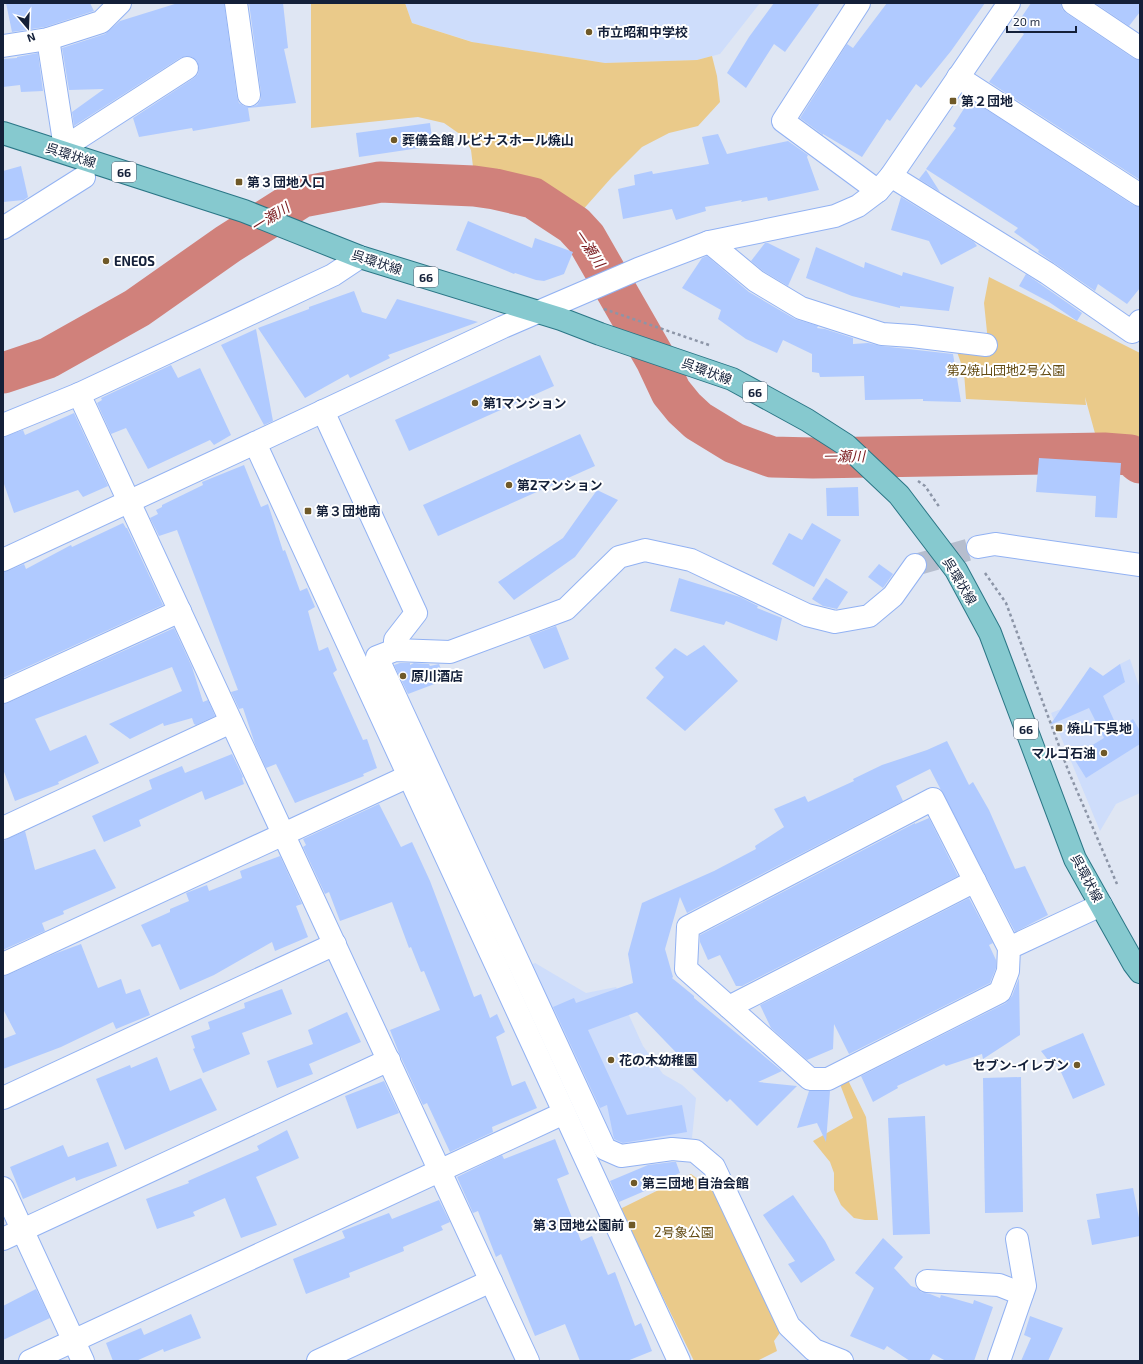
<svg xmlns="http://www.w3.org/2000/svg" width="1143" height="1364" font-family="'Exo 2','Noto Sans JP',sans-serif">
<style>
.built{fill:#ceddfb}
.green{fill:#eaca8a}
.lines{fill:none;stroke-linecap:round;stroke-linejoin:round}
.river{stroke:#d0817b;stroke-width:41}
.building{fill:#b0caff}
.minor-tunnel{stroke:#b6bece;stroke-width:22;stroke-dasharray:22 11;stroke-linecap:butt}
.minor-casing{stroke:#92b2f3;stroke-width:24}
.major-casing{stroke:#2a7686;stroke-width:24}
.path{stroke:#8c95a7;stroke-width:2.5;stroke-dasharray:3 3;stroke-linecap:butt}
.minor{stroke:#fff;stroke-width:22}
.major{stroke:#86c9cf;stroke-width:22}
.poi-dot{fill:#6f5928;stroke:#fff;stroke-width:1.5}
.labels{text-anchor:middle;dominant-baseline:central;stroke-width:4;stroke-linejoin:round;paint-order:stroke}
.shield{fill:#fff;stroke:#5a6374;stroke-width:1}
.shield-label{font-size:12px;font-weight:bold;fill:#142039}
.poi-label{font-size:13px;font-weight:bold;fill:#142039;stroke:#fff;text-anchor:start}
.street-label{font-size:13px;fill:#142039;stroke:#fff}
.park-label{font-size:13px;fill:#644c14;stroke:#fff}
.water-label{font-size:14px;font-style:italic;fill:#79191d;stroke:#fff}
</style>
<rect width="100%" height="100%" fill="#dfe6f3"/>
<g class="built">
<polygon points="405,3 760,3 720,54 697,60 605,63 476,43 412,23"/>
<polygon points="1130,659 1140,689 1140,793 1116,804 1100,831 1051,713 1061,709 1090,667 1103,676 1120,664"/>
<polygon points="535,963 586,993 616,987 643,1046 663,1074 682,1085 696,1098 692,1138 618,1150 611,1148 527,967"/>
</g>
<g class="green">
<polygon points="311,3 405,3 412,23 472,42 605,63 697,60 712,56 717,76 720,102 698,126 669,133 642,147 612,177 580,213 569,204 538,186 491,175 474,175 471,150 464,137 444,123 418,117 311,128"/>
<polygon points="989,277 1140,353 1140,440 1108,437 1096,437 1085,397 1086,405 966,399 964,372 955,346 986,345 987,332 984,303"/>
<polygon points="845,1074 866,1117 878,1220 865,1220 854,1218 841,1205 834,1190 834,1173 830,1162 813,1141 853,1118 838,1079"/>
<polygon points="691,1174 720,1195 782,1330 774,1341 777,1351 757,1361 694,1361 620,1209"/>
</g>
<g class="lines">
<polyline class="river" points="3,373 48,358 137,308 228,244 302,197 380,182 474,186 495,189 533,198 574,225 586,238 656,360 671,392 684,408 698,421 734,443 772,457 813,458 1104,453 1130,455 1140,463"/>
</g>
<g class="building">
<polygon points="6,3 90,3 94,11 45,27 12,32"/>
<polygon points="178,3 224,3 237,97 239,103 244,106 250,107 257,105 261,99 261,93 249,3 283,3 288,48 284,49 296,103 248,108 250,121 193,131 192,128 139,137 133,118 194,78 198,74 199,68 197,61 192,57 186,56 180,58 74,126 72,112 104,89 69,90 62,48 105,34 120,21"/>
<polygon points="774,3 820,3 785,52 774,44 746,88 727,73 749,37"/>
<polygon points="887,3 985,3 951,51 921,88 916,84 890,121 887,119 862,157 823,134 823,135 800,118 847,44 853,48"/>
<polygon points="1031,3 1061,3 1062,9 1066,13 1133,58 1140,60 1140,180 989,82 1024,34 1015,27"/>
<polygon points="1095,3 1140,3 1140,12 1129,26"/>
<polygon points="38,53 43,91 21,92 20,85 3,87 3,59 17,58 17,57"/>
<polygon points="970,99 1133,205 1140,207 1140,288 1127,304 1098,284 1095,291 1038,252 1039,250 1014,232 1018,228 926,169 956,128 953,126"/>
<polygon points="430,123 433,146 359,157 356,133"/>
<polygon points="718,134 727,154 788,141 808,155 807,157 819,190 768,201 767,197 741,202 742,200 705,207 706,211 676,220 672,209 623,219 618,189 635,185 634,175 652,171 653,174 709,164 702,137"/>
<polygon points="21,166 28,197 24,200 3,202 3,171"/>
<polygon points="926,170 940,192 919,179"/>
<polygon points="901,197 974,242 977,246 941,265 929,241 891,230"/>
<polygon points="468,221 532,248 535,238 573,252 564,274 544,281 536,280 515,273 514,274 456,250"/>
<polygon points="765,243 768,243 800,259 788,286 763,271 751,261"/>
<polygon points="816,247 864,268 865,262 902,276 903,272 954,287 949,311 900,306 900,308 852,296 806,278"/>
<polygon points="707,256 749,292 795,319 818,326 817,328 825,329 853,338 853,344 868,343 881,346 953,354 961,402 923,401 923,399 865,400 864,376 820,377 819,373 812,372 812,354 783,340 777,353 746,339 718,319 721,310 682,288 702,258"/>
<polygon points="1026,274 1082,313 1077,321 1049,302 1019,286"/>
<polygon points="354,291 362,312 386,319 397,299 478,322 388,355 390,358 350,378 348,374 305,398 258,328 309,309 309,307"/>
<polygon points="256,329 273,421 264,425 221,345"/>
<polygon points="540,355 554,386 409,451 395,420"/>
<polygon points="171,365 178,378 200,368 231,435 214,445 210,440 148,469 126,428 111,434 97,403 102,400 101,398"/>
<polygon points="74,413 108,486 83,497 78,490 14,513 3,481 3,437 23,430 25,435"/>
<polygon points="580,434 595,466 438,536 423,505"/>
<polygon points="1039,458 1121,463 1117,518 1095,517 1096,496 1036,492"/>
<polygon points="244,465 261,507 268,504 283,551 285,550 300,591 307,588 315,607 308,611 319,651 328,647 337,670 333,673 363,740 367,739 377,768 363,774 364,776 295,803 276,764 266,768 255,744 243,708 239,709 231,692 238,690 177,530 159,536 150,518 158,514 156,510 162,507 162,505 203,485 202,482"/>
<polygon points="858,487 859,516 827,516 826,488"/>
<polygon points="597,490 618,500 575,557 514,600 498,582 563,538"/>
<polygon points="123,523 126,528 127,528 163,605 3,678 3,572 8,571 24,564 26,569 71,545 72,547"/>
<polygon points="812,523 841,540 814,587 772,564 789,533 802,540"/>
<polygon points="879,564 893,574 883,588 868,577"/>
<polygon points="679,578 740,597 758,606 757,608 782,618 777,641 726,621 724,625 670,611"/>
<polygon points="826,578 848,592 837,609 823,606 812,599"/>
<polygon points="556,626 569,659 544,669 529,636"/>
<polygon points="174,628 192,667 203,702 208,700 215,716 196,725 194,724 192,718 164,726 163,723 130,739 109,724 182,691 172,667 35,719 50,751 86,735 99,763 58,782 59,784 15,801 3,769 3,704 8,703"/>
<polygon points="704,645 738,681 685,731 646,698 664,677 655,668 675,648 687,656"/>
<polygon points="400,663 410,663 410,665 414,663 429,664 430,666 439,664 445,680 408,694 394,665"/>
<polygon points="1120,664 1125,682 1103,696 1118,729 1133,719 1140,731 1140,744 1086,778 1073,757 1104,738 1089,708 1050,725 1090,667 1103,676"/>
<polygon points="947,741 969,785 973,782 989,810 1015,869 1025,866 1048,915 1015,932 930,769 896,786 903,801 687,913 680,897 665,949 673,977 672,978 694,996 694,998 782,1071 758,1082 797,1086 757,1126 730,1099 727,1102 693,1070 637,1012 588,1030 627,1115 682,1105 687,1132 623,1143 614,1139 607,1105 600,1108 553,1007 574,998 576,1003 633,983 628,954 642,903 714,871 756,849 755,846 784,827 774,809 805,796 808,802 854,781 853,779 882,765 927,750"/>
<polygon points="232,754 243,777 242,778 244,784 205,800 202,791 139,820 141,826 104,842 92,816 152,789 149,780 182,766 185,773"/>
<polygon points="379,804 401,847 412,842 430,881 474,997 481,994 490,1018 497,1014 505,1032 496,1037 512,1086 525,1081 537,1108 492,1127 493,1132 450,1152 427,1103 423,1105 399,1053 390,1030 440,1010 424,971 421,972 411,947 409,948 392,902 340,921 329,892 325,894 303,847 306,845 303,839"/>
<polygon points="929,818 958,876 742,986 736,986 720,955 708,960 700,942 700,935 915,823 915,824"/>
<polygon points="25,831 35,870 95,849 116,888 63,911 64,914 42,923 45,931 3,950 3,841"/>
<polygon points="280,856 302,904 296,906 308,937 275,951 272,942 214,975 180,990 160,944 152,947 141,925 170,912 170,909 189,901 186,893 207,885 209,891 242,878 240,871"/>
<polygon points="969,898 993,943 989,945 996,960 996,968 990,983 849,1054 834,1024 833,1049 807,1060 771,1028 760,1005"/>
<polygon points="81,944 98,988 121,979 126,994 140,989 150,1015 116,1029 113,1022 61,1047 3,1069 3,1039 16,1034 3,1009 3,976 8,975 54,954"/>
<polygon points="1019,978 1020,1035 983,1059 982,1054 946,1066 944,1064 897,1086 898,1088 873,1102 861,1076 1006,1003 1012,996"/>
<polygon points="282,989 292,1014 242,1033 250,1054 203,1073 193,1049 195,1048 191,1036 210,1029 208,1022 245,1008 244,1003"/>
<polygon points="347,1012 361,1042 309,1064 313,1074 277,1088 267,1061 313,1044 308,1030"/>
<polygon points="1083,1033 1105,1085 1073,1099 1057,1063 1052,1065 1041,1051"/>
<polygon points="157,1057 170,1091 201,1078 217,1110 125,1150 96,1079 130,1065 131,1068"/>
<polygon points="1021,1077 1023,1212 985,1213 983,1078"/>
<polygon points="384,1081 399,1113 357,1129 345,1096"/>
<polygon points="809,1091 830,1091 826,1142 817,1123 797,1128"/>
<polygon points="925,1116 930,1234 893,1235 888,1118"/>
<polygon points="287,1130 299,1158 256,1177 277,1225 241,1238 225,1198 193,1212 195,1216 157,1229 146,1199 189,1183 188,1181 259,1150 257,1146"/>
<polygon points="555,1139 569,1174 557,1179 581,1241 592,1236 608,1275 615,1272 635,1326 641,1323 652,1351 627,1361 580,1361 565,1324 535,1336 501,1254 496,1257 478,1211 473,1213 457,1177 502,1155 504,1159"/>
<polygon points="108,1142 117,1166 76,1181 75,1177 23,1199 10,1167 63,1145 68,1157"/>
<polygon points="672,1162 676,1162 680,1173 661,1181 661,1184 619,1202 610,1181 648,1165"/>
<polygon points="1133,1188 1140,1223 1140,1236 1092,1245 1087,1220 1100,1218 1096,1194"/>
<polygon points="793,1195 825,1241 835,1260 801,1283 788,1264 795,1261 763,1215"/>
<polygon points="439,1200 450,1222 441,1226 443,1230 403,1247 404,1251 349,1273 350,1277 306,1294 293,1259 345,1238 342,1231 389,1213 392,1219"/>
<polygon points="883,1238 903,1257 894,1268 911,1286 917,1288 921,1292 930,1294 940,1298 941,1295 973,1304 974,1300 993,1307 974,1361 946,1361 933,1354 929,1361 910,1361 887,1346 884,1350 850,1336 874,1288 855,1273"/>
<polygon points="36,1289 50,1318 3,1340 3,1306"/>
<polygon points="191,1314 201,1338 164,1352 163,1349 136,1361 113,1361 106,1343 141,1328 144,1335"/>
<polygon points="1030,1316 1063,1328 1048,1361 1021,1361 1031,1338 1024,1335"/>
</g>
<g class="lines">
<polyline class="minor-tunnel" points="915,565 978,547"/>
<defs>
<g id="minor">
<polyline points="236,3 249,95"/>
<polyline points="859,3 783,121 878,191"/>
<polyline points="1073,3 1140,48"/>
<polyline points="48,39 63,135 64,152"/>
<polyline points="3,46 48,39 101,22 120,3"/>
<polyline points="958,77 1140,195"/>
<polyline points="77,139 187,68"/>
<polyline points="891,176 1047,273 1132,332 1140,321"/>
<polyline points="3,228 84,177"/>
<polyline points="709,242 756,281 801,308 882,334 912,336 986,345"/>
<polyline points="79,394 528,1361"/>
<polyline points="323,411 416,613 395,640 395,650"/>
<polyline points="3,425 79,394 333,275 360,257"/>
<polyline points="978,547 995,544 1140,565"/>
<polyline points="3,560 255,443"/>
<polyline points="3,692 180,611"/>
<polyline points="3,828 231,722"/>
<polyline points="1009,948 933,799 688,927 686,969 810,1079 828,1079 1000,992 1008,971 1009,948 1101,905"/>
<polyline points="3,964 409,776"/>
<polyline points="729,1007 975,881"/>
<polyline points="3,1098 335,944"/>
<polyline points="3,1188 83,1361"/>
<polyline points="3,1239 389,1060"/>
<polyline points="927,1281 999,1285 1022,1294"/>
<polyline points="30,1361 564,1113"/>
<polyline points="318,1361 491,1281"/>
<polyline points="679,1361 255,443 503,327 638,269 709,242 835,216 858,206 878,191 891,176 1009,3"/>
<polyline points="842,1361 814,1350 789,1326 714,1167 695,1151 672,1149 621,1156 605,1149 377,657 395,650 450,652 566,609 619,557 645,550 691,560 807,615 835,622 869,616 893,596 915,565"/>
<polyline points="999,1361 1025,1286 1017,1239"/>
</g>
<polyline id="major" points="3,133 244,211 360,257 561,319 600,334 732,379 807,420 846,445 899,495 956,570 990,633 1075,859 1134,964 1140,972"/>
</defs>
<use href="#minor" class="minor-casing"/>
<use href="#major" class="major-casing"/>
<g class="path">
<polyline points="604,309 709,345"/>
<polyline points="918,481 925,486 940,508"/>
<polyline points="985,573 1006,603 1068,770 1117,884"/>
</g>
<use href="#minor" class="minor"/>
<use href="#major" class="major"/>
</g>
<g class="poi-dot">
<circle cx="589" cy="32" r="4"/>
<rect x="949" y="97" width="8" height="8" rx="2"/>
<circle cx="394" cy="140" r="4"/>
<rect x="235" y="178" width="8" height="8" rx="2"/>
<circle cx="106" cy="261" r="4"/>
<circle cx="475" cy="403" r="4"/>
<circle cx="509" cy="485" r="4"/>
<rect x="304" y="507" width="8" height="8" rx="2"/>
<circle cx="403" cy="676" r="4"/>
<rect x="1055" y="724" width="8" height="8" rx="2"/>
<circle cx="1104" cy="753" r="4"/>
<circle cx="611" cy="1060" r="4"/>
<circle cx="1077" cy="1065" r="4"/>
<circle cx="634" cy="1183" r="4"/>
<rect x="628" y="1221" width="8" height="8" rx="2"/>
</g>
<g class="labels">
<g class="shield">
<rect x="112" y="162" width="24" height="20" rx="3"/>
<rect x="414" y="267" width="24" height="20" rx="3"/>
<rect x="743" y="382" width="24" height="20" rx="3"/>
<rect x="1014" y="719" width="24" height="20" rx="3"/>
</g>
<g class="shield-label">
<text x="124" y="172">66</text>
<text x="426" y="277">66</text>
<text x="755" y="392">66</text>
<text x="1026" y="729">66</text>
</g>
<g class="poi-label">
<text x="597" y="32">市立昭和中学校</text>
<text x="961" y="101">第２団地</text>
<text x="402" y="140">葬儀会館 ルピナスホール焼山</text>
<text x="247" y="182">第３団地入口</text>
<text x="114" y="261">ENEOS</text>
<text x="483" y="403">第1マンション</text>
<text x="517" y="485">第2マンション</text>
<text x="316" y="511">第３団地南</text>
<text x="411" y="676">原川酒店</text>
<text x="1067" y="728">焼山下呉地</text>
<text x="1096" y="753" text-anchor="end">マルゴ石油</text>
<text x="619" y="1060">花の木幼稚園</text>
<text x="1069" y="1065" text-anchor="end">セブン-イレブン</text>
<text x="642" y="1183">第三団地 自治会館</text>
<text x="624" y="1225" text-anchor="end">第３団地公園前</text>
</g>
<g class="street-label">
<text transform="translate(71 155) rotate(18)">呉環状線</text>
<text transform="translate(377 262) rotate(18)">呉環状線</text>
<text transform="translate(707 371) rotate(20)">呉環状線</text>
<text transform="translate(960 581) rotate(59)">呉環状線</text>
<text transform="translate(1087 878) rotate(62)">呉環状線</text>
</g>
<g class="park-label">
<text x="1006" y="370">第2焼山団地2号公園</text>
<text x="684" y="1232">2号象公園</text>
</g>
<g class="water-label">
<text transform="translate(270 217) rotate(-32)">一瀬川</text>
<text transform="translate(590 248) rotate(56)">一瀬川</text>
<text transform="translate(844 456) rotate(-1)">一瀬川</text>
</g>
</g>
<rect width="1143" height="1364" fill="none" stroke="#142039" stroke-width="8"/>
<g transform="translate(28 28) rotate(161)" stroke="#ffffff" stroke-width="3" paint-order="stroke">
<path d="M0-3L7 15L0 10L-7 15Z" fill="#142039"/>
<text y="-6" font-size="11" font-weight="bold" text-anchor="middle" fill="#142039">N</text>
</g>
<path d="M1007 26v6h69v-6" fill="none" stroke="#142039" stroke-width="2"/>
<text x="1013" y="26" font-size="12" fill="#142039" stroke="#ffffff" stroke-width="3" paint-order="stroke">20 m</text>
</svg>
